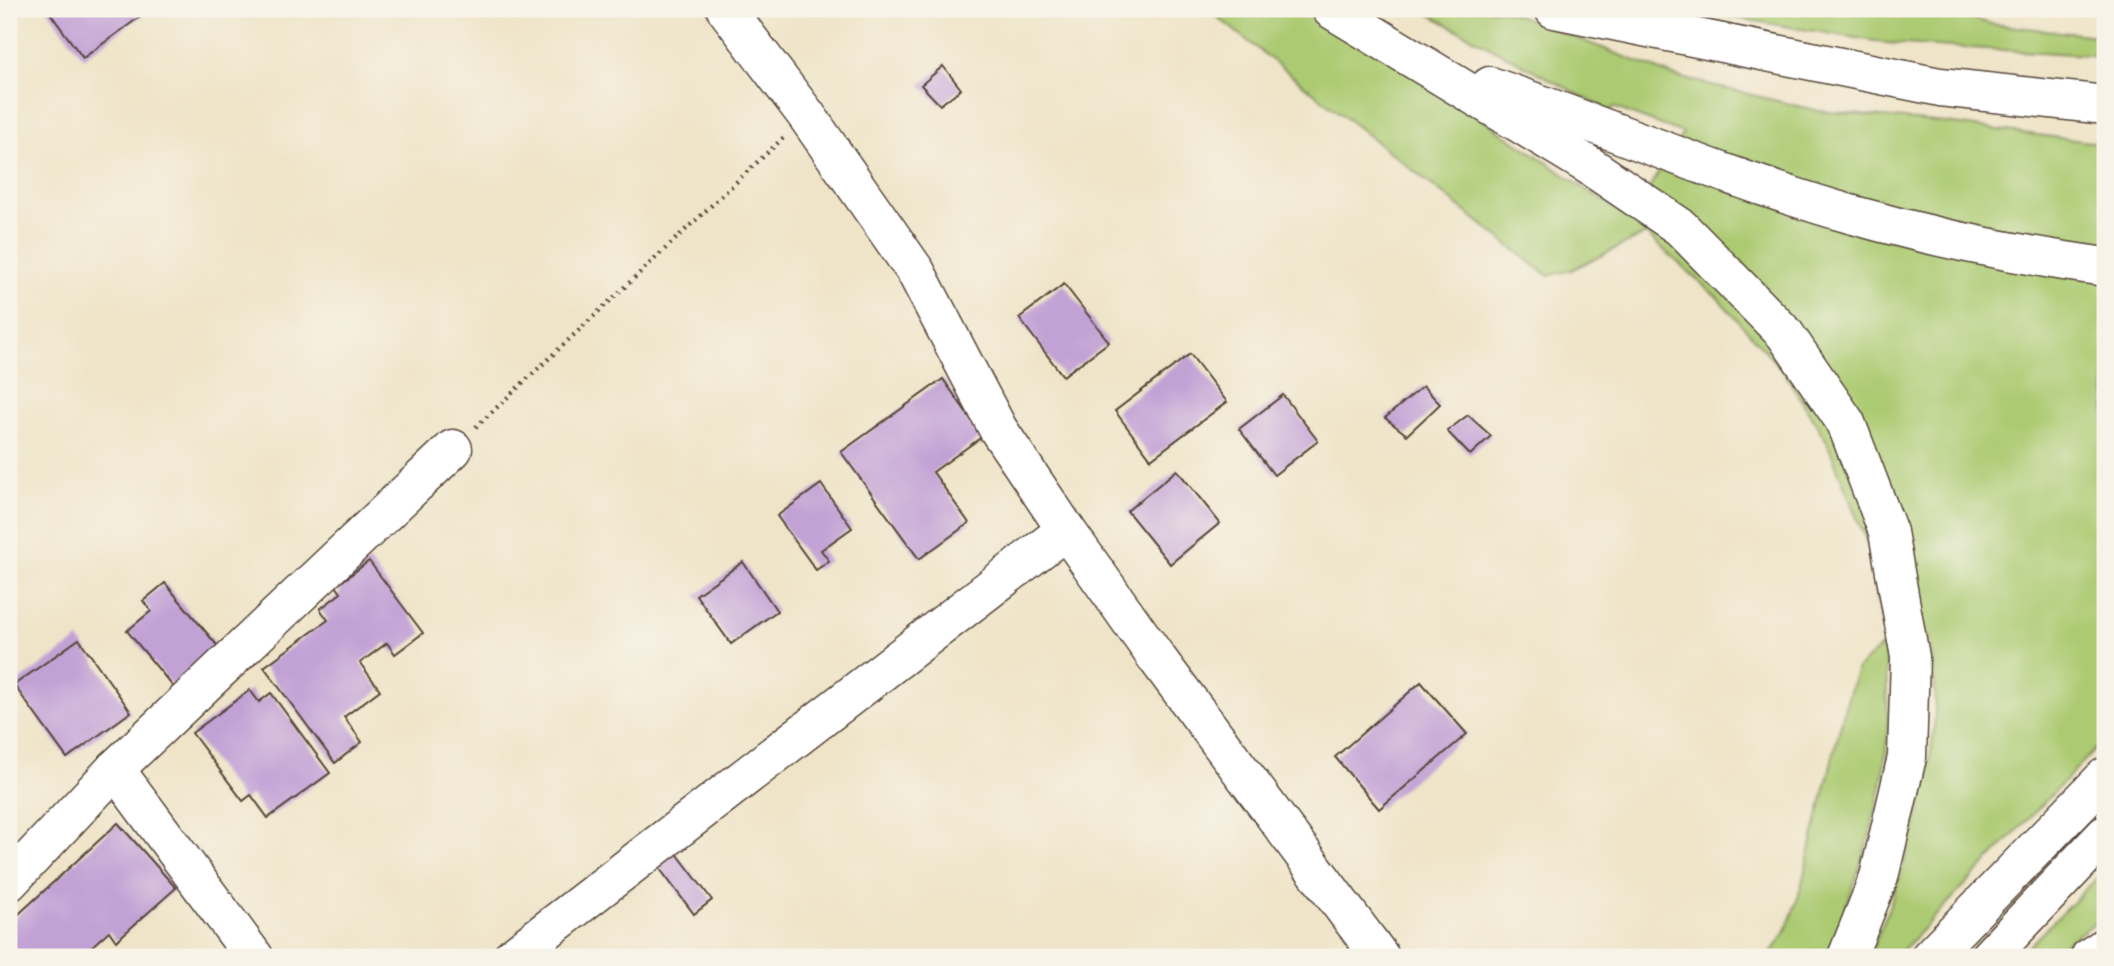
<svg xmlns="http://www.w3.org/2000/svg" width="2114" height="966" font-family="'Patrick Hand',sans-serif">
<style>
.green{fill:#abca71;stroke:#737a48;stroke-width:2}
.building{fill:#c2a1d5}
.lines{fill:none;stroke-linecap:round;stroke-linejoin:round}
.minor-casing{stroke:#564638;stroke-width:41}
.highway-casing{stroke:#564638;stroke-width:41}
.path{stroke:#564638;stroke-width:4.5;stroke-dasharray:2 5;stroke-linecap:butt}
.minor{stroke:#fff;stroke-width:38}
.highway{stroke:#fff;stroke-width:38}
</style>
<rect width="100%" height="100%" fill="#f7f3e8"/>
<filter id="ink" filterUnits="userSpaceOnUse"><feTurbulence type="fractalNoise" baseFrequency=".0143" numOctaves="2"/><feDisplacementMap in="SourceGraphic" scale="14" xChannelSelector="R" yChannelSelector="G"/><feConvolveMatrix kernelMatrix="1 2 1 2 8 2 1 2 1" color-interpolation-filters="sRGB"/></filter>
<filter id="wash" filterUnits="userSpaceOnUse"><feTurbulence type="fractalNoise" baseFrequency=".00686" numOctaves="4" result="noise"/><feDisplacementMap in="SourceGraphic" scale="28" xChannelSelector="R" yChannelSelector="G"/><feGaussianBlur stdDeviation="1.57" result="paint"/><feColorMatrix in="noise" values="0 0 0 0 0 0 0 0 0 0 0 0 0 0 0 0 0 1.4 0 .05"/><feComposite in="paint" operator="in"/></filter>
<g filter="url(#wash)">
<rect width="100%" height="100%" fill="#efe4c8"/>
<g class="green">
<path d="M1207,9H1320L1630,219L1683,133L1613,107L1611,112L1419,9H1502L1674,76L1819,111L1946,123L2105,144V739L1896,957H1868C1899,892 1930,788 1935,716C1936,691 1933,661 1929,636L1885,643C1886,675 1889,708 1887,740C1882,811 1853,893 1826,957H1768L1785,933L1799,895L1845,707L1857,669L1885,643L1869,548L1826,440L1784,372L1717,297L1646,234L1571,270L1548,276Z"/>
<polygon points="1682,9 1938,9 1991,24 2105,37 2105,56 1886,43"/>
<polygon points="2105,870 2105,916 2045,957 2018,957"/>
</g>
<g id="blocks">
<g class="building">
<polygon points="47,9 146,9 148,11 83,58"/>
<polygon points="943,66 961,89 940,105 921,85"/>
<polygon points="1064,284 1109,342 1063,376 1019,318"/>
<polygon points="1190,354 1227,402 1151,459 1115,411"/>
<polygon points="943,379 983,436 933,472 969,523 919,559 841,452"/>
<polygon points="1423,386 1440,404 1407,435 1385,418"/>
<polygon points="1283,395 1318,441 1274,475 1239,429"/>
<polygon points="1468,415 1491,436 1470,455 1447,431"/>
<polygon points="1177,470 1220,523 1170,564 1127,511"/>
<polygon points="821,484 852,528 821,550 829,561 816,570 777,516"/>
<polygon points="369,561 423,633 395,654 387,643 360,663 380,690 344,717 362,742 335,763 264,667 328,620 320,609 341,593 336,586"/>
<polygon points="743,562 777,611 731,644 696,595"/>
<polygon points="165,583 221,650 175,689 127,631 151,611 143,601"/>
<polygon points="79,639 131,712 67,758 14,685"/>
<polygon points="1421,682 1467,734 1379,809 1335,757"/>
<polygon points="250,690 259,702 271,693 330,773 268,818 251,795 243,801 192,733"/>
<polygon points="118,823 176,888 116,941 109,931 80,957 9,957 9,923"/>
<polygon points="675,851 712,900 694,914 657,865"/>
</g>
</g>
</g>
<g filter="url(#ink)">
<use href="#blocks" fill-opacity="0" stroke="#564638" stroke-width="2"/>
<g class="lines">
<defs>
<g id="minor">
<polyline points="726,9 807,116 916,272 998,429 1066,530 1156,657 1380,957"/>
<polyline points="115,769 254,957"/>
<polyline points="9,882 115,769 453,449"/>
<polyline points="512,957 1066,530"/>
</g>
<g id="highway">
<polyline points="1331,9 1590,166 1680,227 1785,334 1846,423 1888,532 1910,657 1907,757 1879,877 1847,957"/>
<polyline points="1554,9 1940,87 2105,105"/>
<path d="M1490,86C1610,128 1728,179 1850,214C1934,238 2019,255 2105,267"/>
<polyline points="1930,957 2105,777"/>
<polyline points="1989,957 2105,835"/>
<polyline points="2090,957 2105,947"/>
</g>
</defs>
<use href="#minor" class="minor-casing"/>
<use href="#highway" class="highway-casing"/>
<polyline class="path" points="476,427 783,138"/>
<use href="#minor" class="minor"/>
<use href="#highway" class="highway"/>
</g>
</g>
<rect width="2114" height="966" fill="none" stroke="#f7f3e8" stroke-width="35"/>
</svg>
